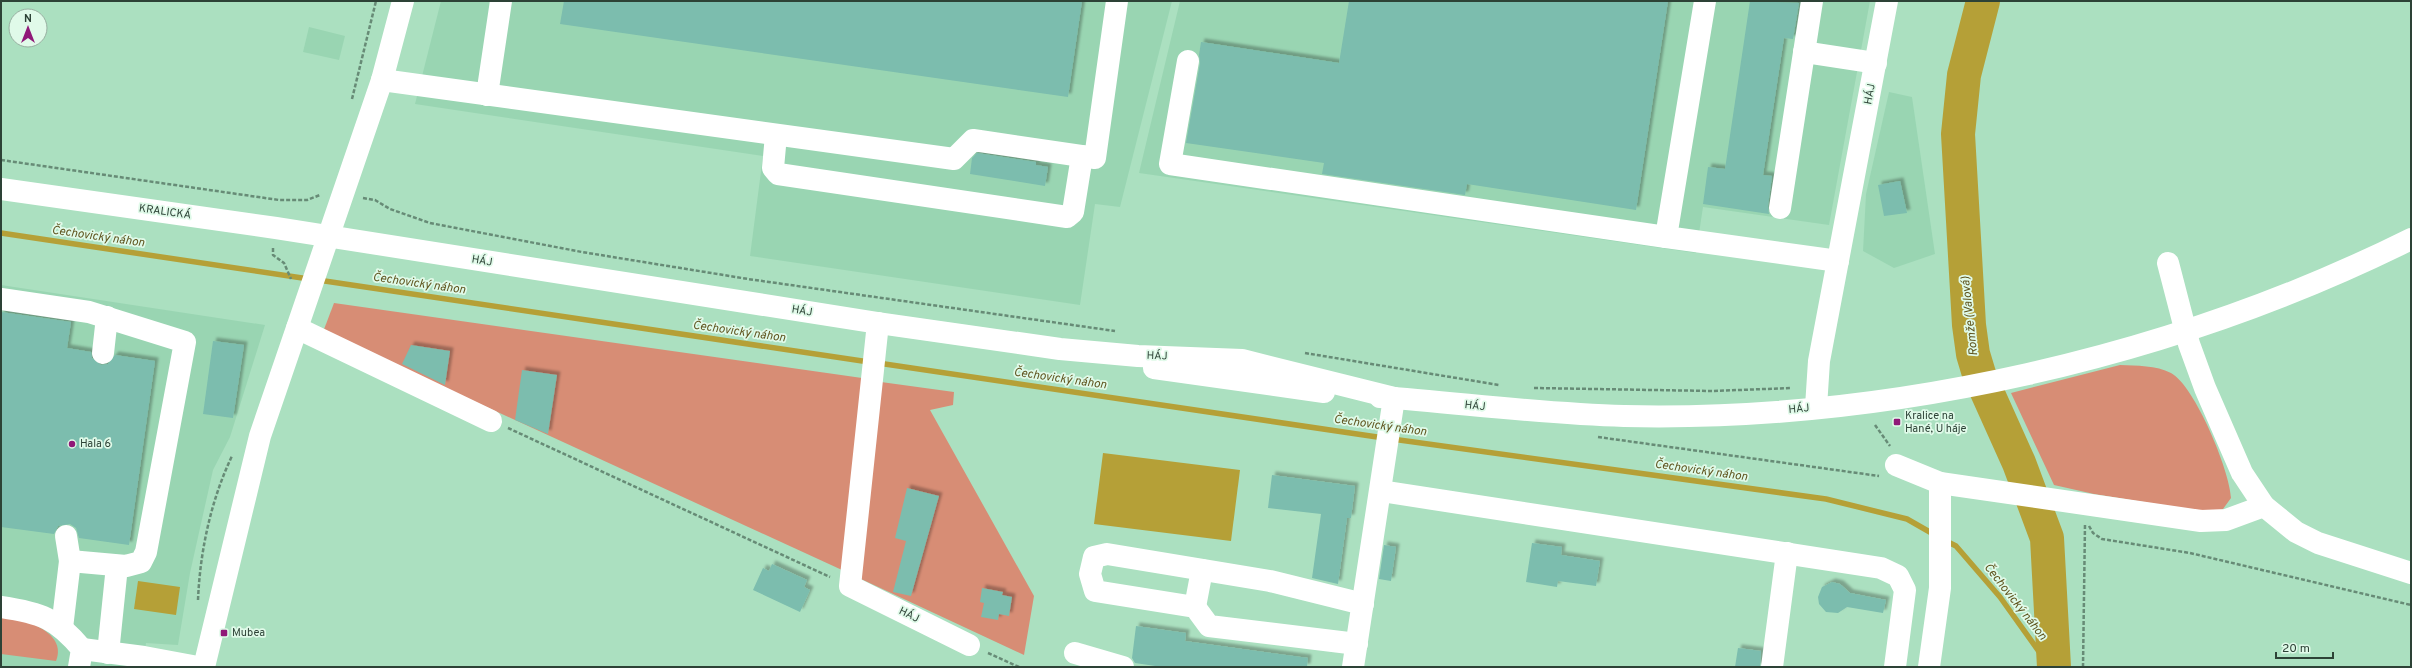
<svg xmlns="http://www.w3.org/2000/svg" width="2412" height="668" font-family="Overpass,sans-serif">
<style>
.built{fill:#99d5b2}
.green{fill:#d78d75}
.water{fill:#b5a037}
.lines{fill:none;stroke-linecap:round;stroke-linejoin:round}
.stream{stroke:#b5a037;stroke-width:5.5}
.river{stroke:#b5a037;stroke-width:34}
.building{fill:#7cbdae;filter:url(#shadow)}
.path{stroke:#678b76;stroke-width:2.5;stroke-dasharray:4 2;stroke-linecap:butt}
.minor{stroke:#fff;stroke-width:22}
.major{stroke:#fff;stroke-width:22}
.poi-dot{fill:#901978;stroke:#e0fae9;stroke-width:1.5}
.labels{text-anchor:middle;dominant-baseline:central;stroke-width:3.5;stroke-linejoin:round;paint-order:stroke}
.street-label{font-size:11px;fill:#2d4236;stroke:#e0fae9}
.poi-label{font-size:11px;fill:#2d4236;stroke:#e0fae9;text-anchor:start}
.water-label{font-size:12px;font-style:italic;fill:#5e531d;stroke:#e0fae9}
</style>
<defs>
<filter id="shadow"><feDropShadow dx="3.5" dy="-3.5" stdDeviation="1" flood-color="#0004"/></filter>
</defs>
<rect width="100%" height="100%" fill="#abe0c0"/>
<g class="built">
<polygon points="441,1 1172,1 1120,207 1095,204 1080,305 750,256 763,156 415,104"/>
<polygon points="1180,1 1870,1 1829,225 1703,207 1696,253 1139,173"/>
<polygon points="309,27 345,36 339,60 303,52"/>
<polygon points="1889,92 1912,97 1935,254 1894,268 1863,251 1866,194"/>
<polygon points="1,285 265,325 230,437 213,470 190,573 178,645 146,643 142,667 1,667"/>
</g>
<g class="green">
<polygon points="334,303 862,378 842,570 323,332"/>
<path d="M2120,365C2137,366 2156,365 2171,373C2195,386 2230,471 2231,498L2223,509L2212,513L2094,494L2054,485L2011,393Z"/>
<polygon points="881,382 954,392 953,405 930,410 1034,596 1024,655 861,579"/>
<path d="M1,615C21,618 68,631 56,661L1,654Z"/>
</g>
<g class="water">
<polygon points="1103,453 1240,470 1231,541 1094,524"/>
<polygon points="138,581 180,587 176,615 134,609"/>
</g>
<g class="lines">
<g class="stream">
<polyline points="1,233 309,279"/>
<polyline points="318,280 869,362"/>
<polyline points="878,363 1384,438"/>
<polyline points="1392,439 1826,499 1907,519 1935,535"/>
<polyline points="1946,541 1956,546 2000,597 2050,667"/>
</g>
<polyline class="river" points="1983,1 1964,75 1958,134 1969,325 1973,354 1979,374 2019,463 2047,538 2054,667"/>
</g>
<g class="building">
<polygon points="564,1 1082,1 1068,97 560,24"/>
<polygon points="1349,1 1668,1 1636,210 1467,184 1465,195 1322,174 1324,163 1186,143 1200,63 1199,55 1201,42 1339,63"/>
<polygon points="1750,1 1799,3 1793,39 1784,38 1763,175 1772,176 1768,206 1769,214 1703,204 1708,167 1725,169"/>
<polygon points="977,153 1036,162 1036,165 1048,167 1045,186 970,174 972,158"/>
<polygon points="1900,181 1907,213 1884,216 1878,185"/>
<polygon points="1,312 71,322 67,348 91,352 92,358 101,365 108,364 115,355 155,361 129,545 79,538 76,528 70,524 58,526 54,534 1,527"/>
<polygon points="213,341 244,345 233,418 203,414"/>
<polygon points="411,345 450,351 445,385 402,364"/>
<polygon points="522,370 557,375 548,434 515,420"/>
<polygon points="1272,475 1355,486 1351,518 1347,518 1338,584 1312,578 1321,514 1268,508"/>
<polygon points="907,488 939,496 911,596 893,592 906,541 895,538"/>
<polygon points="1532,543 1562,547 1561,555 1600,561 1596,586 1558,581 1557,587 1526,582"/>
<polygon points="1384,545 1396,547 1391,581 1379,579"/>
<polygon points="772,564 807,580 804,587 810,590 800,612 753,590 763,568 769,571"/>
<polygon points="1832,582 1840,584 1850,593 1886,600 1883,613 1847,607 1838,613 1826,612 1819,604 1818,597 1822,587"/>
<polygon points="982,588 1003,592 1002,595 1012,597 1009,616 999,614 998,620 981,617 984,603 980,602"/>
<polygon points="1136,626 1186,633 1185,641 1308,658 1307,667 1162,667 1135,663 1132,658"/>
<polygon points="1738,648 1761,651 1760,667 1735,667"/>
</g>
<g class="lines">
<g class="path">
<polyline points="352,99 376,1"/>
<polyline points="1,160 279,200 307,200 320,195"/>
<polyline points="363,198 375,200 390,209 430,223 582,252 748,279 1115,331"/>
<polyline points="273,248 273,255 284,263 291,279"/>
<polyline points="1305,353 1499,385"/>
<polyline points="1534,388 1713,391 1791,388"/>
<polyline points="1875,425 1890,446"/>
<polyline points="508,428 830,577"/>
<polyline points="1598,437 1879,476"/>
<polyline points="2089,526 2093,533 2102,539 2190,553 2411,605"/>
<path d="M198,600C200,551 211,500 232,456"/>
<polyline points="988,653 1019,667"/>
<polyline points="2083,667 2085,524"/>
</g>
<g class="minor">
<polyline points="1705,1 1666,237 1838,261"/>
<polyline points="1804,52 1876,63"/>
<polyline points="1188,61 1170,164 1666,237"/>
<polyline points="382,80 954,159 973,140 1095,158 1117,1"/>
<polyline points="487,95 501,1"/>
<polyline points="776,135 773,168 778,174 1067,217 1073,212 1082,156"/>
<polyline points="1780,208 1812,1"/>
<polyline points="2168,263 2189,344 2205,388 2242,473 2264,506 2296,532 2318,543 2411,573"/>
<polyline points="1,299 89,312 185,342 146,552 141,562 126,566 70,561 62,628"/>
<polyline points="878,323 850,586 969,645"/>
<polyline points="297,328 491,421"/>
<polyline points="103,353 107,317"/>
<polyline points="1816,407 1819,361 1887,1"/>
<polyline points="1896,465 1940,483 2201,521 2226,520 2264,506"/>
<polyline points="1381,491 1881,568 1898,576 1905,590 1895,667"/>
<polyline points="66,536 70,561"/>
<path d="M1,607C41,613 56,618 82,649L79,667"/>
<polyline points="1195,607 1202,570"/>
<polyline points="1357,644 1209,626 1195,607 1095,591 1090,574 1094,557 1107,554 1270,581 1363,604"/>
<polyline points="82,649 144,657 198,667"/>
<polyline points="108,653 117,566"/>
<polyline points="1075,653 1123,667"/>
<polyline points="204,667 260,436 382,80 403,1"/>
<polyline points="1353,667 1394,398"/>
<polyline points="1772,667 1787,553"/>
<polyline points="1929,667 1940,588 1940,483"/>
</g>
<g class="major">
<polyline points="1,189 276,228 878,323 1060,349 1138,356 1242,360 1394,398"/>
<polyline points="1154,368 1324,392"/>
<path d="M1380,397C1462,403 1542,414 1624,416C1889,422 2174,357 2411,239"/>
</g>
</g>
<g class="poi-dot">
<rect x="1893" y="418" width="8" height="8" rx="2"/>
<circle cx="72" cy="444" r="4"/>
<rect x="220" y="629" width="8" height="8" rx="2"/>
</g>
<g class="labels">
<g class="street-label">
<text transform="translate(1870 94) rotate(-79)">HÁJ</text>
<text transform="translate(165 212) rotate(8)">KRALICKÁ</text>
<text transform="translate(482 261) rotate(9)">HÁJ</text>
<text transform="translate(802 311) rotate(9)">HÁJ</text>
<text transform="translate(1157 356) rotate(2)">HÁJ</text>
<text transform="translate(1475 406) rotate(6)">HÁJ</text>
<text transform="translate(1799 409) rotate(-5)">HÁJ</text>
<text transform="translate(909 615) rotate(26)">HÁJ</text>
</g>
<g class="poi-label">
<text x="1905" y="416">Kralice na<tspan x="1905" dy="13">Hané, U háje</tspan></text>
<text x="80" y="444">Hala 6</text>
<text x="232" y="633">Mubea</text>
</g>
<g class="water-label">
<text transform="translate(98 237) rotate(8)">Čechovický náhon</text>
<text transform="translate(419 284) rotate(8)">Čechovický náhon</text>
<text transform="translate(1970 316) rotate(-96)">Romže (Valová)</text>
<text transform="translate(739 332) rotate(8)">Čechovický náhon</text>
<text transform="translate(1060 379) rotate(8)">Čechovický náhon</text>
<text transform="translate(1380 426) rotate(8)">Čechovický náhon</text>
<text transform="translate(1701 471) rotate(8)">Čechovický náhon</text>
<text transform="translate(2015 602) rotate(52)">Čechovický náhon</text>
</g>
</g>
<rect width="2412" height="668" fill="none" stroke="#2d4236" stroke-width="4"/>
<g transform="translate(28 28)"><circle r="19" fill="#e0fae9" stroke="#98b0a1"/>
<path d="M0-3L7 15L0 10L-7 15Z" fill="#901978"/>
<text y="-6" font-size="11" font-weight="bold" text-anchor="middle" fill="#2d4236">N</text>
</g>
<path d="M2276 652v6h57v-6" fill="none" stroke="#2d4236" stroke-width="2"/>
<text x="2282" y="652" font-size="12" fill="#2d4236" stroke="#e0fae9" stroke-width="3" paint-order="stroke">20 m</text>
</svg>
